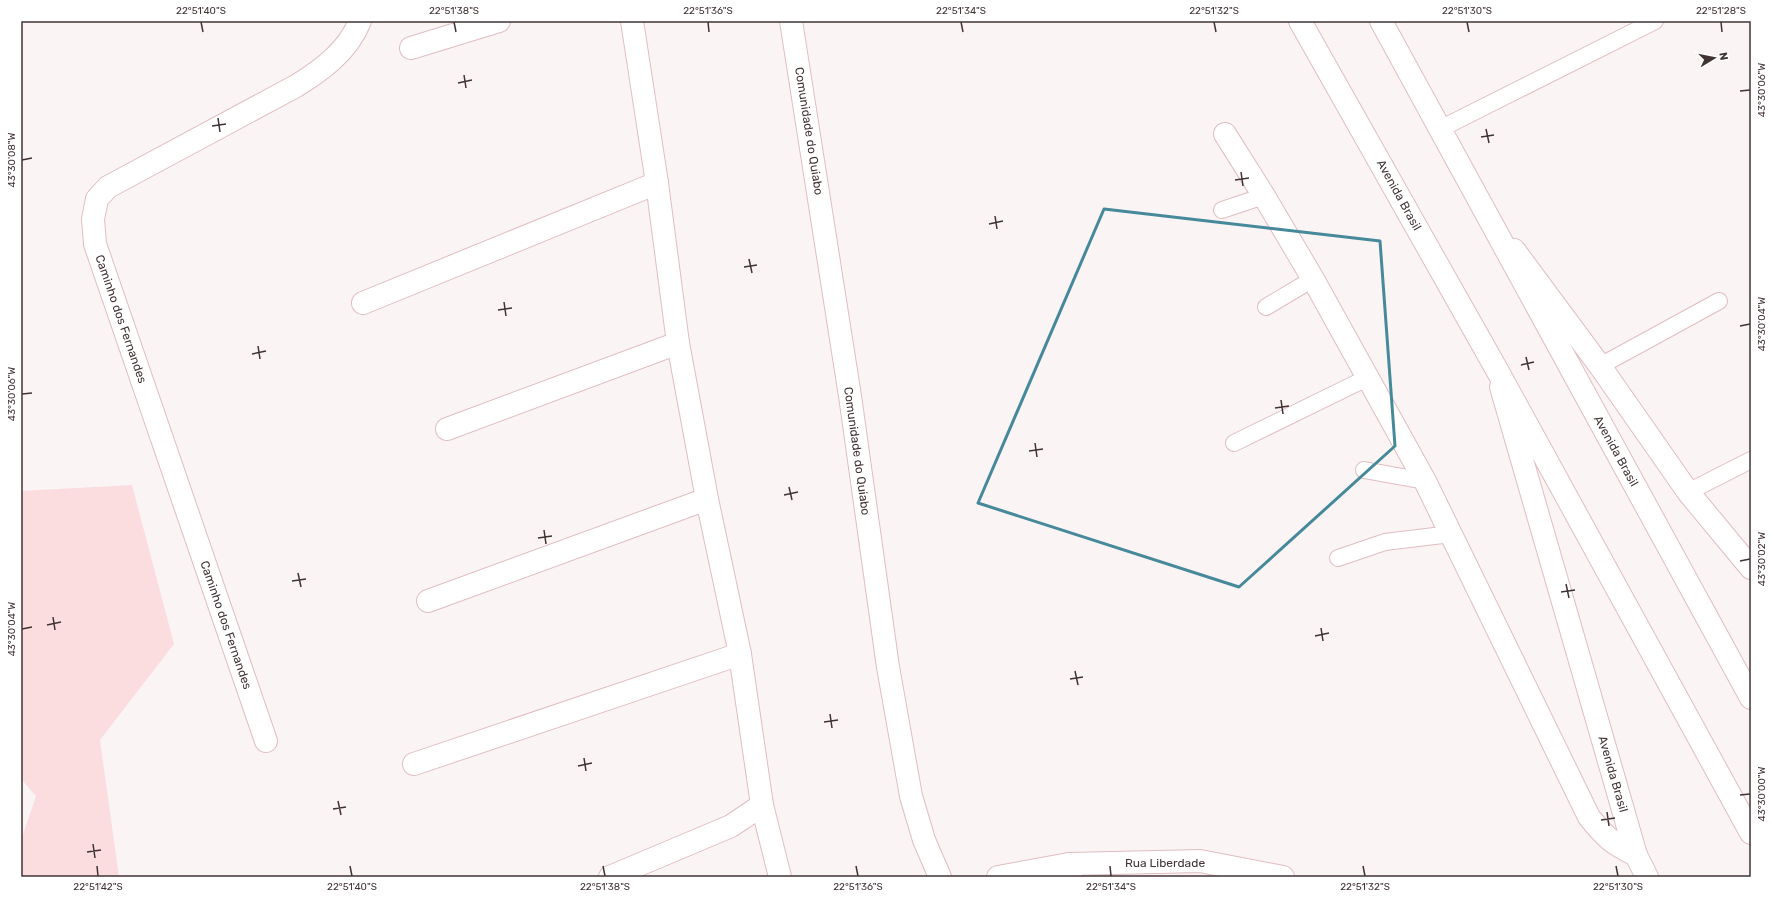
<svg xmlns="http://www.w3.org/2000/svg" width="1772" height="898" font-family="Rubik,sans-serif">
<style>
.green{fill:#fbdde0}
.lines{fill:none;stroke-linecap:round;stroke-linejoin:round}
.lane-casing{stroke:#e0bdc0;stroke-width:18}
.street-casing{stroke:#e0bdc0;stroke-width:24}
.secondary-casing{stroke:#e0bdc0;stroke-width:24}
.highway-casing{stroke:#e0bdc0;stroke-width:24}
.lane{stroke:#fff;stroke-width:16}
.street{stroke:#fff;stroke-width:22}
.secondary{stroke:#fff;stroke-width:22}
.highway{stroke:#fff;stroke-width:22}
.marked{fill:none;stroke:#46899a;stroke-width:3;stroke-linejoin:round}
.ticks{fill:none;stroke:#413334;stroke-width:1.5}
.labels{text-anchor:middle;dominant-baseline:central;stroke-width:3;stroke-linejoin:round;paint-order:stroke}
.street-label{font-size:12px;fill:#413334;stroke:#fff}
.neatline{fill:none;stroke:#413334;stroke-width:1.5}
.ticks-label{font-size:10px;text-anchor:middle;fill:#413334}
</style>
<rect width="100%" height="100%" fill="#fbf4f4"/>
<polygon class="green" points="132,485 174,644 100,740 119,877 21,877 21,840 36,796 21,779 21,491"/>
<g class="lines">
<defs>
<g id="lane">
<polyline points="1440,129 1655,21"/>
<polyline points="1222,210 1264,196"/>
<polyline points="1266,307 1313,279"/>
<polyline points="1600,366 1719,301"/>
<polyline points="1234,443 1367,378"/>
<polyline points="1364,470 1425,481"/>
<polyline points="1688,492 1751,460"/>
<polyline points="1338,558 1385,542 1451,534"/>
</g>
<g id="street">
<polyline points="791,21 850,396 888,667 911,796 924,840 940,877"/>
<polyline points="411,48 499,21"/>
<path d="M1225,134L1264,196L1313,279L1425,481L1589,817C1605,837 1613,844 1636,855"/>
<polyline points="363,303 657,183"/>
<polyline points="447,429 678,343"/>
<polyline points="428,601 707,499"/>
<path d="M266,741L95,244L93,219L97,199L108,187L296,86C322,70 348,51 360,21"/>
<polyline points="414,764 740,654"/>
<polyline points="762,805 780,877"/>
<polyline points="1069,864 1200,861 1283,877"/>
<polyline points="610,877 731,826 762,805 740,654 707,499 678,343 657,183 632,21"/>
<polyline points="998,877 1069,864 1071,877"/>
</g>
<g id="secondary">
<polyline points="1514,250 1600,366 1688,492 1751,568"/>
<polyline points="1501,387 1636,855 1647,877"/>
</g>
<g id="highway">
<polyline points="1300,21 1497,370 1751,833"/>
<polyline points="1381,21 1751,698"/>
</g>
</defs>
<use href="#lane" class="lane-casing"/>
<use href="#street" class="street-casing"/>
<use href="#secondary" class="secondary-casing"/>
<use href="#highway" class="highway-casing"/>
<use href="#lane" class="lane"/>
<use href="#street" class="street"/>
<use href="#secondary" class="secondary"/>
<use href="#highway" class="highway"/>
</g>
<path class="marked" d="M1104,209L1380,241L1395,446L1239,587L978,503Z"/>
<path class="ticks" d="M201,22L203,32M454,22L456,32M708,22L709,32M961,22L963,32M1214,22L1216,32M1467,22L1469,32M1721,22L1722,32M464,75L466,88M458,83L472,80M1740,91L1750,90M218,118L220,132M212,126L226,124M1486,129L1489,143M1481,137L1494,135M22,160L32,158M1241,172L1243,186M1235,180L1249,178M995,216L997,229M989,224L1003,221M749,259L752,273M744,267L757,265M504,302L506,316M498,310L512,308M1740,326L1750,324M258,346L260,359M252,354L266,351M1526,357L1529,370M1521,365L1534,362M22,394L32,393M1281,400L1283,414M1275,408L1289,406M1035,443L1037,457M1029,451L1043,449M789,487L792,500M784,495L798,492M544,530L546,544M538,538L552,536M1740,561L1750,559M298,573L301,587M292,581L306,579M1566,584L1569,598M1561,592L1575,590M53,617L55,630M47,625L61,622M1321,628L1323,641M22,629L32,627M1315,636L1329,633M1075,671L1078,685M1070,679L1083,677M830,714L832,728M824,722L838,720M584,758L586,771M578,766L592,763M1740,795L1750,794M338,801L341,815M333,809L346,807M1607,812L1609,826M1601,820L1615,818M93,844L95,858M87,852L101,850M97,866L98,876M350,866L352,876M603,866L605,876M856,866L858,876M1110,866L1111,876M1363,866L1365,876M1616,866L1618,876"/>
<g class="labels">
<g class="street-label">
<text transform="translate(809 131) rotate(81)">Comunidade do Quiabo</text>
<text transform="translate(1399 195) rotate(61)">Avenida Brasil</text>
<text transform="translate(121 319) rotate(71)">Caminho dos Fernandes</text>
<text transform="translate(857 451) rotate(82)">Comunidade do Quiabo</text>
<text transform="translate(1616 451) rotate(61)">Avenida Brasil</text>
<text transform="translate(226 625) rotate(71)">Caminho dos Fernandes</text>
<text transform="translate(1613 774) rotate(74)">Avenida Brasil</text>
<text x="1165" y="863">Rua Liberdade</text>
</g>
</g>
<rect width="1772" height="898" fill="none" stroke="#ffffff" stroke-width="44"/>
<g transform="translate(1714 58) rotate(80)" stroke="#ffffff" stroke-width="3" paint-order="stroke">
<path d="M0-3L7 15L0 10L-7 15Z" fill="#413334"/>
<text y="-6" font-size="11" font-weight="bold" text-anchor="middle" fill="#413334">N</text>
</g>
<rect x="22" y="22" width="1728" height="854" class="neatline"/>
<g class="ticks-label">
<text x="201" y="14">22°51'40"S</text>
<text x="454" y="14">22°51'38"S</text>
<text x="708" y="14">22°51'36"S</text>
<text x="961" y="14">22°51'34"S</text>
<text x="1214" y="14">22°51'32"S</text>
<text x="1467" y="14">22°51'30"S</text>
<text x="1721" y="14">22°51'28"S</text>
<text transform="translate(1761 90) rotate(-90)" y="4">43°30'06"W</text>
<text transform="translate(11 160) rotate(-90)" y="4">43°30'08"W</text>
<text transform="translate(1761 324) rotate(-90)" y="4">43°30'04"W</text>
<text transform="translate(11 394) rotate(-90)" y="4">43°30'06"W</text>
<text transform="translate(1761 559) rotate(-90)" y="4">43°30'02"W</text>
<text transform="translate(11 629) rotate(-90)" y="4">43°30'04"W</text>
<text transform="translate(1761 794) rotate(-90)" y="4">43°30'00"W</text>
<text x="98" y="890">22°51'42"S</text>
<text x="352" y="890">22°51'40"S</text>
<text x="605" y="890">22°51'38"S</text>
<text x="858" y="890">22°51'36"S</text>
<text x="1111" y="890">22°51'34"S</text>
<text x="1365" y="890">22°51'32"S</text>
<text x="1618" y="890">22°51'30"S</text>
</g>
</svg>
